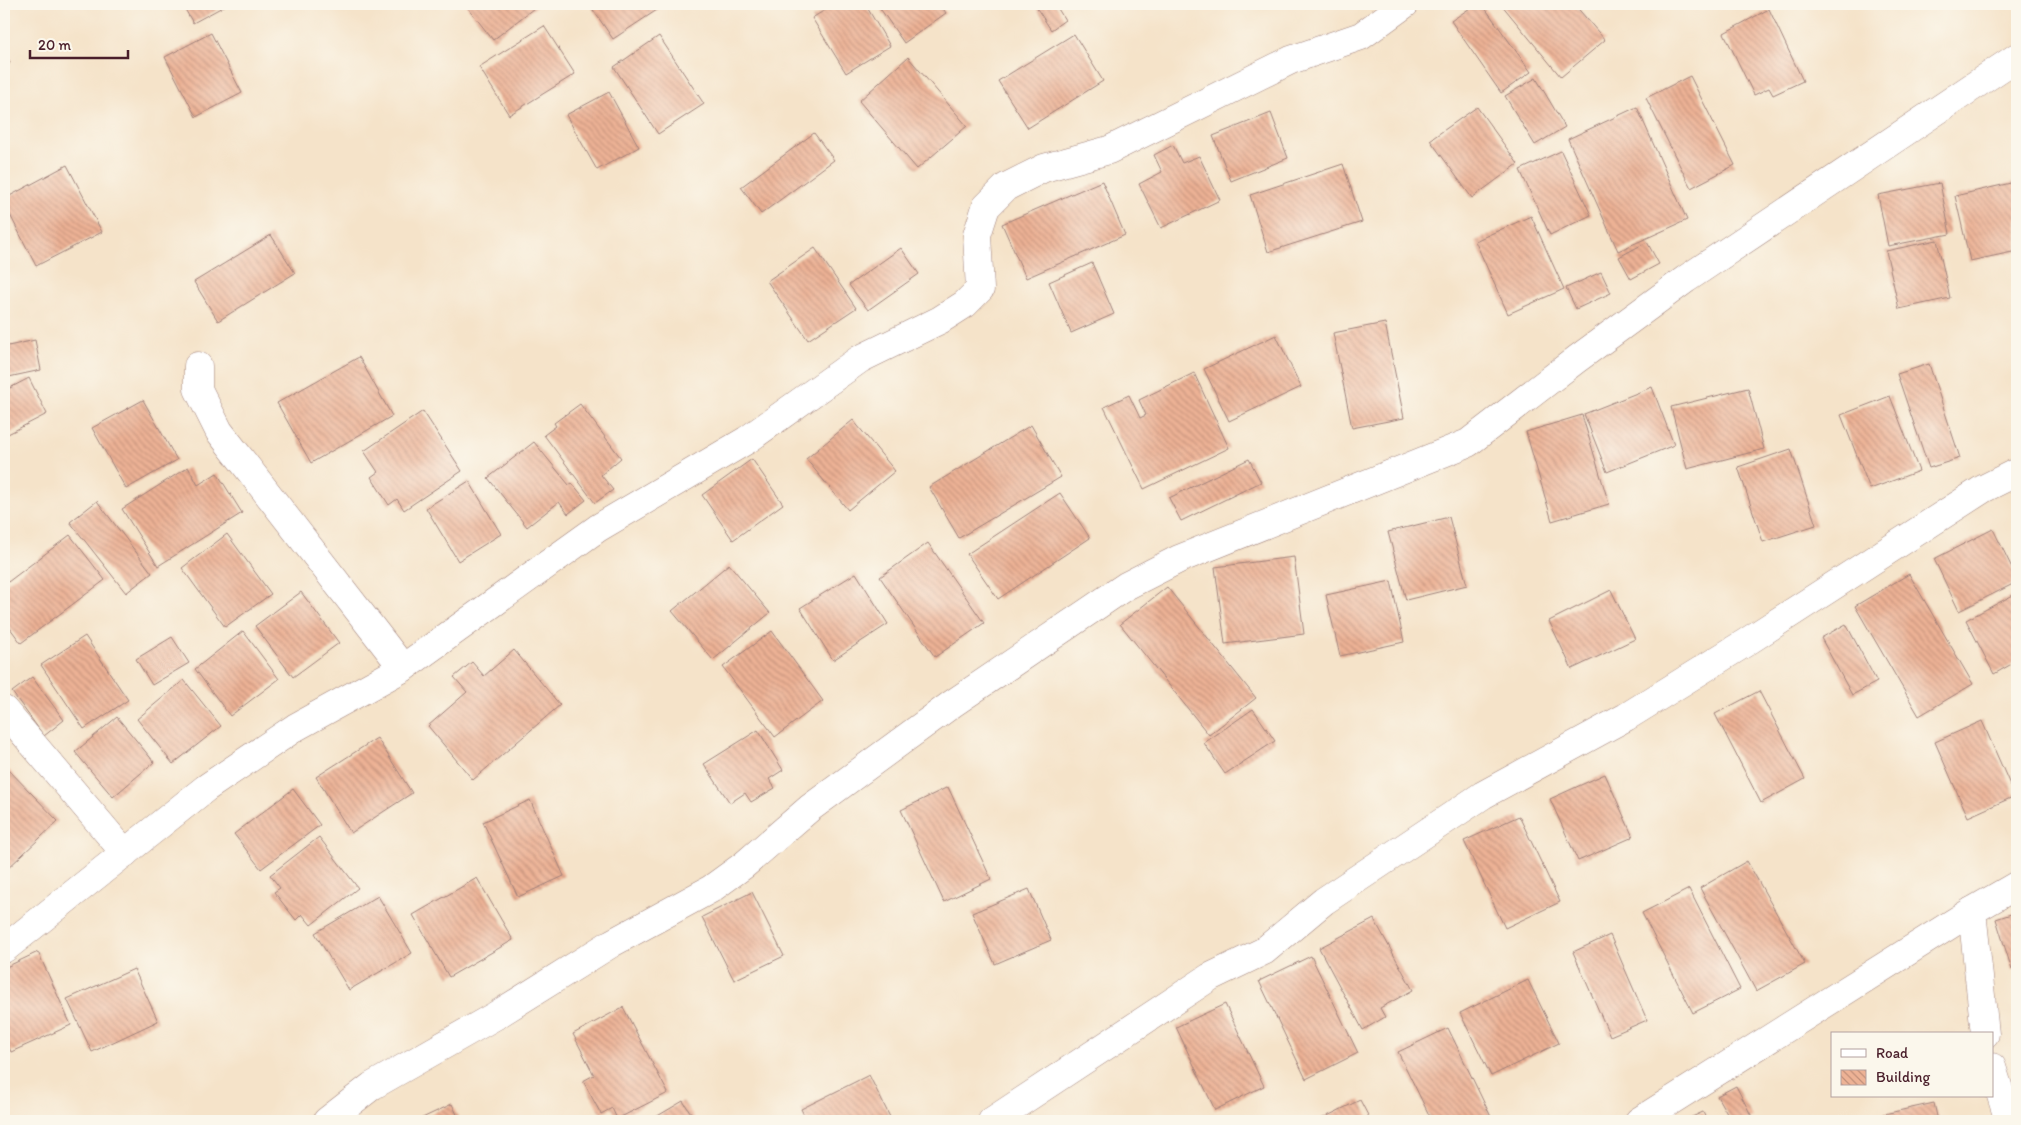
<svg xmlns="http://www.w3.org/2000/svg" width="2021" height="1125" font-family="Itim,sans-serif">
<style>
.building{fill:url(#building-back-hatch)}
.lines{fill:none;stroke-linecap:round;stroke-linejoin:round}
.minor-casing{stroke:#a0817a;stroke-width:29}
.minor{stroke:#fff;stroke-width:28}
</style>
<defs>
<pattern id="building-back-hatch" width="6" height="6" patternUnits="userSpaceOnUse" patternTransform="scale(1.25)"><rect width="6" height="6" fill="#edb295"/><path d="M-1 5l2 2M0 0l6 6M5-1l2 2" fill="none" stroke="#c2907a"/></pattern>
</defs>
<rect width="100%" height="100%" fill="#fbf7ec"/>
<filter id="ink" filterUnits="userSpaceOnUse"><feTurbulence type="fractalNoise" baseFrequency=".02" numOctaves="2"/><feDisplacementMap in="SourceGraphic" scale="10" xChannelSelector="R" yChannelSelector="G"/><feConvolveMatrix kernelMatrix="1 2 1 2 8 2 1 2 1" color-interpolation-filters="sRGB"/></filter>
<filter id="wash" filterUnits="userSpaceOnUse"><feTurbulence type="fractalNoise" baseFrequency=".0096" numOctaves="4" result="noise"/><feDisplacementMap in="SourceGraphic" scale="20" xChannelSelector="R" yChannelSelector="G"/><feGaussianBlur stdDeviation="1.12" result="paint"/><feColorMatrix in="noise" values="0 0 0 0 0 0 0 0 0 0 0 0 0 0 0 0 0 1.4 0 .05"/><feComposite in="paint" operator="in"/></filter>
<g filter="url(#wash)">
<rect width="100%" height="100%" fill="#f5e3c9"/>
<g id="blocks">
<g class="building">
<polygon points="182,4 228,4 193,23"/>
<polygon points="465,4 537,4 538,5 493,40"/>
<polygon points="589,4 666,4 613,39"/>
<polygon points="835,4 865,4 890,46 846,73 812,18"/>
<polygon points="877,4 940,4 946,13 904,43"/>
<polygon points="1034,4 1055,4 1065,20 1051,30"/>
<polygon points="1476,4 1482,4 1531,72 1501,93 1451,21"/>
<polygon points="1501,4 1574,4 1605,40 1561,77"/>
<polygon points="1769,9 1803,81 1773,95 1769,88 1754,95 1724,33"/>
<polygon points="544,26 575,74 509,115 479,67"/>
<polygon points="211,33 242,93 196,117 165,57"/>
<polygon points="1074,34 1103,81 1028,128 998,81"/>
<polygon points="659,36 704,104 658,134 614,67"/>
<polygon points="4,48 10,63 4,66"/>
<polygon points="908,57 967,126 917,169 859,101"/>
<polygon points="1690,76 1735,165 1691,188 1646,98"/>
<polygon points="1536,78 1565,127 1535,145 1505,96"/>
<polygon points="609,92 639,147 597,170 566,115"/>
<polygon points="1477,107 1518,164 1472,198 1430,140"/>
<polygon points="1637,107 1687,220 1618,251 1568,139"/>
<polygon points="1271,113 1288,158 1231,181 1213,136"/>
<polygon points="814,133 834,160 761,214 741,187"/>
<polygon points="1173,145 1182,163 1199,156 1220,200 1161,228 1139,184 1162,172 1154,155"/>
<polygon points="1561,151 1591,215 1550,235 1520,170"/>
<polygon points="1343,164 1362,222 1268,252 1250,195"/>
<polygon points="67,165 102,232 36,266 4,203 4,199"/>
<polygon points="1102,181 1125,235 1026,278 1002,224"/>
<polygon points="2015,182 2017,191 2017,251 1970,261 1955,196"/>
<polygon points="1940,183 1950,234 1888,246 1878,195"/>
<polygon points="1531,216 1564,289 1508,314 1475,241"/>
<polygon points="271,235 295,273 218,321 194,282"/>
<polygon points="1937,240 1950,298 1899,309 1886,251"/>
<polygon points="1647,242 1659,264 1631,279 1619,257"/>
<polygon points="815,248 856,308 808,340 767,281"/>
<polygon points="901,248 919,274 868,310 849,285"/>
<polygon points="1092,263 1114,314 1071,333 1049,282"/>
<polygon points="1601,272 1611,293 1576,309 1566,288"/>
<polygon points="1385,323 1404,418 1352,428 1333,333"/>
<polygon points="1276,335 1301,387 1229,421 1204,369"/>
<polygon points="35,340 41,370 4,378 4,347"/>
<polygon points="359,357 392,416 311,463 277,403"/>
<polygon points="1929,364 1960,458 1929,468 1897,374"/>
<polygon points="1194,373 1229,448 1144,489 1104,407 1129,395 1140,418 1146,415 1139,400"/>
<polygon points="29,378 47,414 4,436 4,391"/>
<polygon points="1652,387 1674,445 1607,472 1584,414"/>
<polygon points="1748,388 1764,449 1687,469 1671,407"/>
<polygon points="1890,396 1919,471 1870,489 1841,415"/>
<polygon points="143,400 177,460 126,489 92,428"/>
<polygon points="580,404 621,458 601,475 613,490 595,503 544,435 556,426 554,423"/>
<polygon points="423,411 462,471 404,510 397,499 389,505 371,477 378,472 364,451"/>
<polygon points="1582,415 1609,504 1552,521 1526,432"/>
<polygon points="853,420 895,471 848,510 806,459"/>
<polygon points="1031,425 1061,477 959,538 929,487"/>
<polygon points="534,442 569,485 572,483 586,500 568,514 559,502 527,527 488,478"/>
<polygon points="1791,449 1816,525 1763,542 1738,467"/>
<polygon points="752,459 783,504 733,540 702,495"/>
<polygon points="1249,459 1261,482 1181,521 1169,498"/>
<polygon points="188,467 198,485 217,473 242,513 158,566 122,509"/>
<polygon points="469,481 501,534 458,561 426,508"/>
<polygon points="1060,493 1090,538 998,599 967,554"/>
<polygon points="97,501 152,573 126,593 70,522"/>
<polygon points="1449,517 1467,585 1406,600 1388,532"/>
<polygon points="1993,529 2017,578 2017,582 1959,611 1934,559"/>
<polygon points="227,534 271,594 225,627 182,568"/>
<polygon points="70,535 105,580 21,643 4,620 4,585"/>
<polygon points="928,543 984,623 935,657 880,577"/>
<polygon points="1294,557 1304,634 1225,644 1215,567"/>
<polygon points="729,564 770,613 713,660 672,611"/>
<polygon points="856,573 888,624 833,660 800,608"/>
<polygon points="1909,574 1973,684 1919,716 1855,606"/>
<polygon points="1391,581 1404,642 1340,656 1326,595"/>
<polygon points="1167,587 1256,698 1209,735 1120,624"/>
<polygon points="1611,590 1635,639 1572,669 1549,621"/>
<polygon points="301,592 339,643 293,677 255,626"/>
<polygon points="2017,593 2017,661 1994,674 1966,620"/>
<polygon points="1846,624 1877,682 1852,695 1821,638"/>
<polygon points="243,631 279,679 230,716 195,669"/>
<polygon points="772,631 823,701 775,737 723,667"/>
<polygon points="85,636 128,700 84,729 41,665"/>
<polygon points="172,637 189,663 152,685 136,659"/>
<polygon points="514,650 560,705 473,780 428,726 467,692 454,677 472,662 484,676"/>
<polygon points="32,677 64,720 44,736 12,692"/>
<polygon points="184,680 221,726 173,764 137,719"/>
<polygon points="1759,691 1805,779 1761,803 1715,714"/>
<polygon points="1253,709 1275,741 1225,774 1204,743"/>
<polygon points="117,717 154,762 113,797 75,752"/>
<polygon points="1982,721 2015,796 1968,817 1935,742"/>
<polygon points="758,730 783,770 769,779 775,788 751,802 745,793 730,803 704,764"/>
<polygon points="377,738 412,793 351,833 316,777"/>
<polygon points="6,767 58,821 4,872 4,769"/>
<polygon points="1605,774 1633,837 1578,861 1550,799"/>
<polygon points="948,787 991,879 944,902 901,810"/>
<polygon points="293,789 320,825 261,869 234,834"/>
<polygon points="530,800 564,876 518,897 483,822"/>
<polygon points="1519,816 1560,902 1505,928 1464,841"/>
<polygon points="319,837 358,888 311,925 302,914 296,920 274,892 280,888 270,875"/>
<polygon points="1747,861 1805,964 1756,991 1700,888"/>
<polygon points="477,878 513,940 449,977 413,915"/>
<polygon points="1029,889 1051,940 995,964 972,913"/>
<polygon points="1689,889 1740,989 1693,1013 1642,913"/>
<polygon points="752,892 784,956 734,980 702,917"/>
<polygon points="378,896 412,953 349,990 315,933"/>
<polygon points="2017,912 2017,968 2012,970 1996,919"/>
<polygon points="1374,919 1413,990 1380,1008 1385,1017 1363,1030 1319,948"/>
<polygon points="1610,935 1647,1020 1610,1036 1573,952"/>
<polygon points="38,952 71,1025 11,1052 4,1036 4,968"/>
<polygon points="1311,956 1358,1053 1306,1079 1259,981"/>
<polygon points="134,969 158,1021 92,1052 67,999"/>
<polygon points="1528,980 1559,1043 1491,1076 1460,1013"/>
<polygon points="1225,1004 1264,1086 1215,1110 1176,1027"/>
<polygon points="623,1007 668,1093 617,1119 612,1108 601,1114 583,1081 594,1075 573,1034"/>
<polygon points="1448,1028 1493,1121 1432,1121 1398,1052"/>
<polygon points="869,1075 892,1121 807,1121 801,1109"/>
<polygon points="1736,1086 1752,1117 1744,1121 1731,1121 1717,1096"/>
<polygon points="1360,1100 1371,1121 1317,1121"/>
<polygon points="683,1101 696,1121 649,1121"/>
<polygon points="1934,1103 1938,1121 1857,1121 1857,1120"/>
<polygon points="452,1104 460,1121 416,1121"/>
<polygon points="1703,1112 1707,1121 1683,1121"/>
</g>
</g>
</g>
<g filter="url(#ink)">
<use href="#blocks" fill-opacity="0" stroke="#a0817a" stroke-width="1"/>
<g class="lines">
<defs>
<g id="minor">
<polyline points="198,366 198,389 219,431 403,668"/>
<polyline points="4,710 125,853"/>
<polyline points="1972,911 2017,885"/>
<polyline points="4,949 206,788 296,727 403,668 598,528 747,440 860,359 940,320 965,304 980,289 977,235 986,207 1006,187 1044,168 1109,150 1291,60 1361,36 1405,4"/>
<polyline points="1992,1067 2009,1121"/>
<polyline points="327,1121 372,1086 495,1016 612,943 711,889 744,865 810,808 952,704 1126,586 1179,559 1468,443 1577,359 1686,279 2017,57"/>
<polyline points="992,1121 1210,977 1264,951 1324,901 1483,795 1626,717 1745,643 1983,489 2017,472"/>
<polyline points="1639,1121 1972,911 1985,1034"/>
</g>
</defs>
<use href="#minor" class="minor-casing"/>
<use href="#minor" class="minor"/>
</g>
</g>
<rect width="2021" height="1125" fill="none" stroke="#fbf7ec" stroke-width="20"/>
<rect x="1831" y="1032" width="162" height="65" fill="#fbf7ec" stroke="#b4a19f"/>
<rect x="1841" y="1049" width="25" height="8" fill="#ffffff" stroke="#b4a19f"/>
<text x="1876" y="1058" font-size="15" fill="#4a1f2b">Road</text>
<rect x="1841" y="1070" width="25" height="15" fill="url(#building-back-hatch)" stroke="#b4a19f"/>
<text x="1876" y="1082" font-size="15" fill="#4a1f2b">Building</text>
<path d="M30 50v8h98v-8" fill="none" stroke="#4a1f2b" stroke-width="2.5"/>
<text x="38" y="50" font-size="15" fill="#4a1f2b" stroke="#fbf7ec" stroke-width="4" paint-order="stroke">20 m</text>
</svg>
